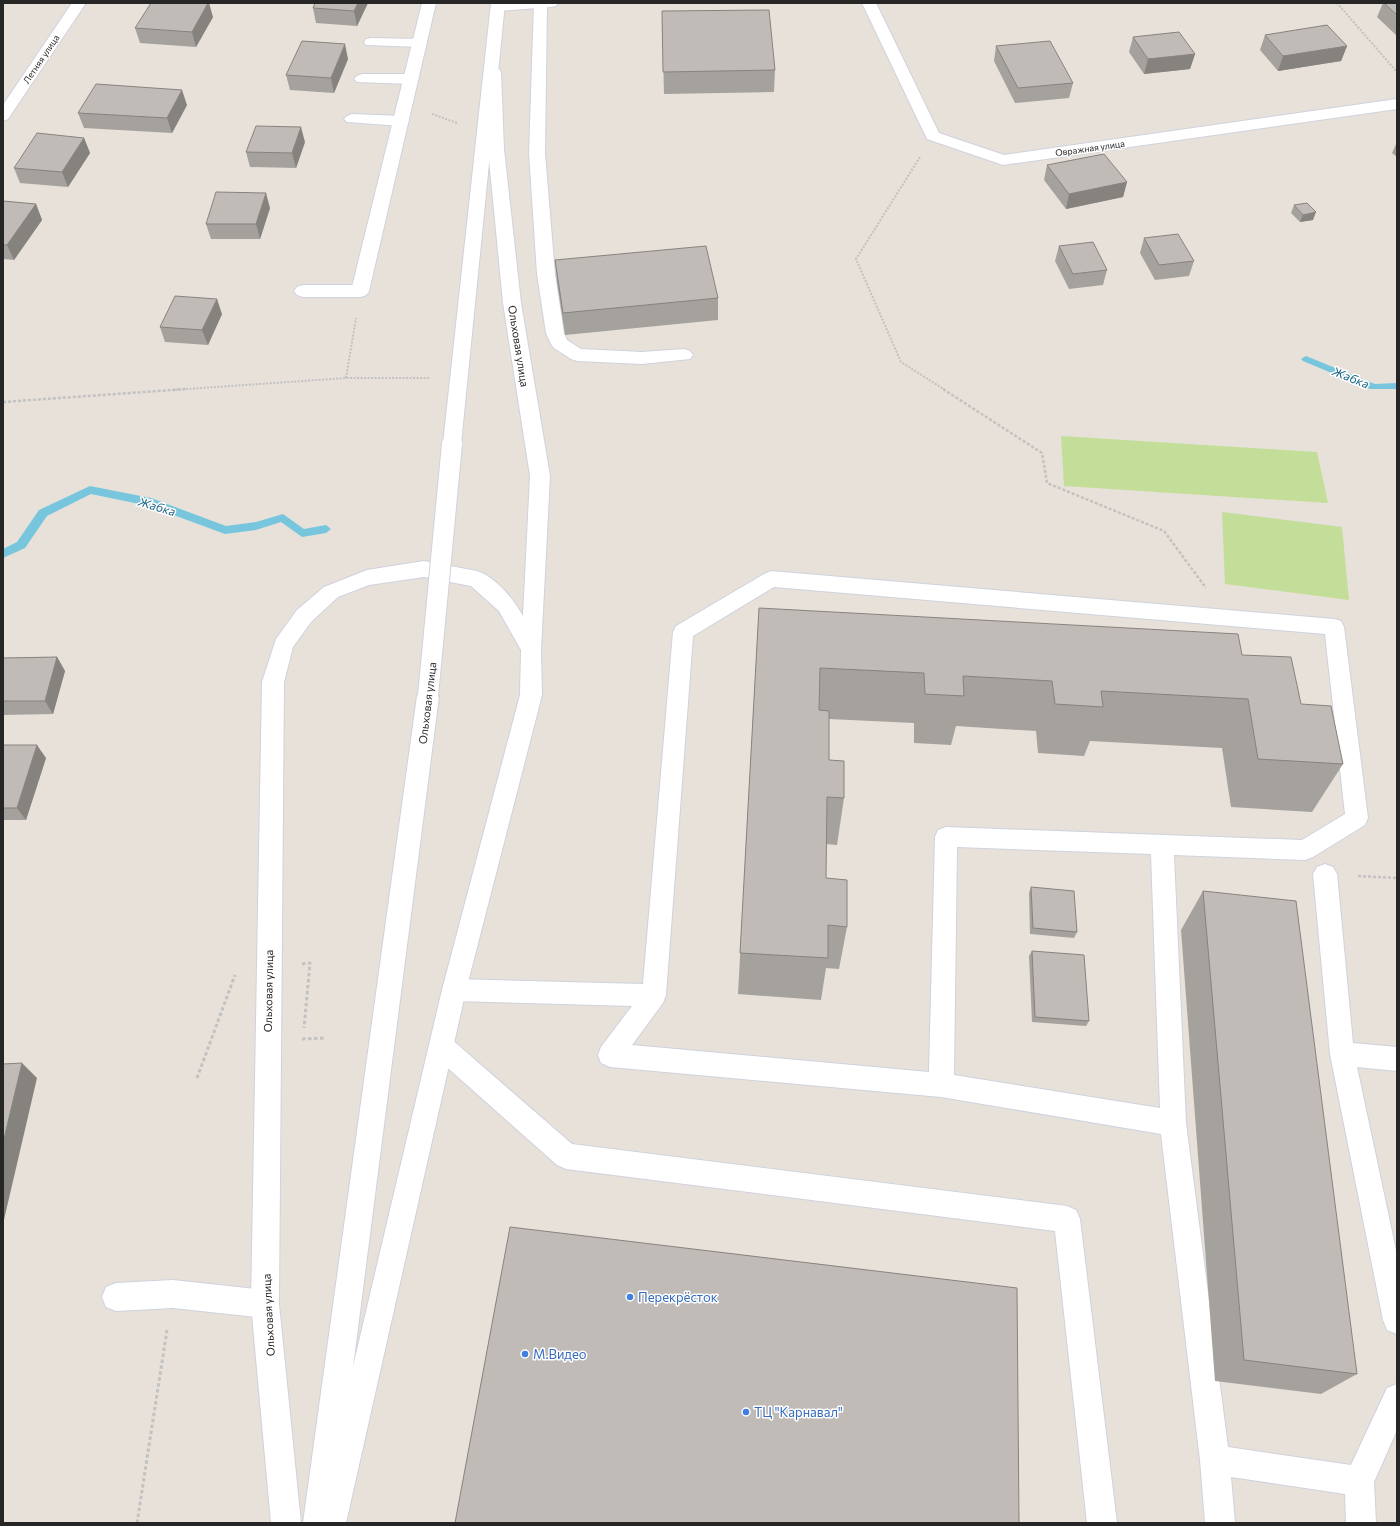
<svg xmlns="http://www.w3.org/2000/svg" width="1400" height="1526" font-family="Commissioner,sans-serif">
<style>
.pitch{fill:#c3de98}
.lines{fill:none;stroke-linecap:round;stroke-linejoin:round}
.stream{fill:#78c6de;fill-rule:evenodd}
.service-casing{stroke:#cfd2de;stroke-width:2}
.minor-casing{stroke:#cfd2de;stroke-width:2}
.secondary-casing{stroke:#cfd2de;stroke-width:2}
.path-far2{stroke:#c2c2c2;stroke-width:2;stroke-dasharray:2 1.5;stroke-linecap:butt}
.path-far1{stroke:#c2c2c2;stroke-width:2.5;stroke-dasharray:3 2;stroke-linecap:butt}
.path{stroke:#c2c2c2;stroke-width:3;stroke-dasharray:3.5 2.5;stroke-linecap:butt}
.service{fill:#fff;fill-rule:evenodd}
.minor{fill:#fff;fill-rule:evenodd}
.secondary{fill:#fff;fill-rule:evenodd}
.secondary-bridge-casing{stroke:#cfd2de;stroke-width:22;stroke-linecap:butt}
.secondary-bridge{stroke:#fff;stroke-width:20}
.wall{fill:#a5a19d}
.shaded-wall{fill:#86837f}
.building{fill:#c0bbb6;stroke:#86837f}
.shop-dot{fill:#3f7fe0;stroke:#fff;stroke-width:1.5}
.labels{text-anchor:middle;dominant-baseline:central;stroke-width:3;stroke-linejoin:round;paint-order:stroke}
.far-street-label{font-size:9px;fill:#262626;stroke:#fff}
.street-label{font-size:11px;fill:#262626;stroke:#fff}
.water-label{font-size:12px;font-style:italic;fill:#1c6484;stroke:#fff}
.near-shop-label{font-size:13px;fill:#366cbe;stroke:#fff;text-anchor:start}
</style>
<rect width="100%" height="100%" fill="#e7e1d9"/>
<g class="pitch">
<polygon points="1061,436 1317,452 1328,503 1064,486"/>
<polygon points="1222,512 1342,527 1349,600 1225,584"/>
</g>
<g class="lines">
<g class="stream">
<polygon points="1306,356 1375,384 1397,383 1397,389 1370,389 1303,361 1301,359"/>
<polygon points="90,486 151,498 226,526 256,522 283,514 304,529 326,525 331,529 326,533 302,537 281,522 256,530 225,534 149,506 91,494 47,516 25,548 3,558 3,549 17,542 39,510"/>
</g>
<defs>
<g id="service">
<polygon points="534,3 547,4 545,153 555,274 564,333 567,340 581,349 642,352 684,349 690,351 693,355 690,359 642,364 577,361 571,359 554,348 551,344 546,333 537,274 529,153"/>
<polygon points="371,38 419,39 424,40 426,43 424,46 419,47 366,45 364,42 366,39"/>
<polygon points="362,74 411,74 416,76 419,79 416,82 411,84 357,82 354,79 357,76"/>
<polygon points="352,114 401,116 406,118 409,121 406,124 401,126 347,122 344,119 347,116"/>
<polygon points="303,285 360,285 366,287 369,291 366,295 360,297 303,297 297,295 294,291 297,287"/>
<path d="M771,571L1334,619L1341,621L1344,627L1368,818L1365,825L1313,857L1305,860L1174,855L1186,1123L1228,1447L1351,1465L1387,1388L1397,1384V1430L1374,1482L1376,1523H1346L1345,1494L1231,1477L1235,1523H1205L1200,1460L1161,1134L941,1097L610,1067L601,1063L598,1055L601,1047L632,1006L454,1001L445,998L442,990L445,982L454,979L643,984L673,632L676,626L764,574ZM774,587L1325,634L1345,814L1302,840L946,827L938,830L935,837L929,1072L632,1045L663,1003L666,995L693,636ZM957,847L1151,854L1160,1108L954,1075Z"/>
<polygon points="1325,864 1333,867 1337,874 1353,1043 1397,1047 1397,1071 1357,1067 1397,1255 1397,1334 1387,1330 1383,1320 1330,1054 1313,874 1317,867"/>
<polygon points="441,1034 450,1038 572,1144 1067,1206 1076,1210 1080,1219 1117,1523 1087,1523 1055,1231 566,1169 557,1165 432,1054 429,1046 432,1038"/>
<polygon points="173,1280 265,1290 275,1294 279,1304 275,1314 265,1318 173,1308 116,1311 106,1307 102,1297 106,1287 116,1283"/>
</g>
<g id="minor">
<polygon points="72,3 86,3 8,119 3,121 3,105"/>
<polygon points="422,3 436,3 369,291 366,295 360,297 354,295 351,291"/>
<polygon points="497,3 558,3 556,6 551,7 498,11 493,10 491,7"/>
<polygon points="862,3 876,3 939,133 1004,155 1397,99 1397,109 1003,165 927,139"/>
<path d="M494,68L499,69L501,72L504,149L521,303L550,476L541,650L542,695L466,990L346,1523H316L442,990L520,695L521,650L499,611L471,586L424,577L369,585L338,597L311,622L293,647L284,682L279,1304L301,1523H271L251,1304L262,682L276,639L297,610L324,587L367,570L424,561L477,571C496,577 513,599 523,616L530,476L503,303L488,149L487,72L489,69Z"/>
</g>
<g id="secondary">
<polygon points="491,3 505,3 461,444 459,449 452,451 445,449 443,444"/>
<polygon points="428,687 436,690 439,696 333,1523 303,1523 417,696 420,690"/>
</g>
</defs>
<use href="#service" class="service-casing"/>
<use href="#minor" class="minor-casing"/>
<use href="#secondary" class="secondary-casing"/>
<g class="path-far2">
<polyline points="1337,3 1397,72"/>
<polyline points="432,114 457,123"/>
<polyline points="920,157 856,259 901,362 945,390"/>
<polyline points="346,378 356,318"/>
<polyline points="172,390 346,378 430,378"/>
</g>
<g class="path-far1">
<polyline points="943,389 1042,453 1047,483 1164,531 1206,588"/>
<polyline points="3,402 186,389"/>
<polyline points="1358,876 1397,878"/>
</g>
<g class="path">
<polyline points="302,964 310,963 304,1028"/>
<polyline points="302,1039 326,1038"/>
<polyline points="197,1078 235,975"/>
<polyline points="137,1523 167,1330"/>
</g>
<use href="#service" class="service"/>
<use href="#minor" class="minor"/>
<use href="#secondary" class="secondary"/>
<defs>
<polyline id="secondary-bridge" points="428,696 452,444"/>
</defs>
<use href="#secondary-bridge" class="secondary-bridge-casing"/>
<use href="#secondary-bridge" class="secondary-bridge"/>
</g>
<g class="wall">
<polygon points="315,3 368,3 357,26 316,23 313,8"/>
<polygon points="1383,3 1397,3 1397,36 1377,17"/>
<polygon points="662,11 775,70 774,92 664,94"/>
<polygon points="213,17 196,47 140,43 135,28"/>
<polygon points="1265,35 1347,46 1341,61 1278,71 1260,50"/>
<polygon points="1133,37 1195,54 1190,69 1144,74 1129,52"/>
<polygon points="996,46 1073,83 1069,98 1015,103 994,61"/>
<polygon points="348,59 334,93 290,90 286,75"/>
<polygon points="187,105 172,133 84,128 78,113"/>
<polygon points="84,138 90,153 68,187 20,183 14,168"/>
<polygon points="305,142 296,168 250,167 246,152"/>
<polygon points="1397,142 1397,157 1392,153"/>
<polygon points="1047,165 1127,182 1123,197 1066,209 1044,180"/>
<polygon points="3,201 36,204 42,220 14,260 3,259"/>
<polygon points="1294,205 1313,220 1300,222 1291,213"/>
<polygon points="270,208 260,239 211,239 206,224"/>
<polygon points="1144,238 1194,261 1189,276 1155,280 1140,253"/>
<polygon points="1059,246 1107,270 1103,285 1069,289 1055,261"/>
<polygon points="555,260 718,298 718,320 565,335 557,282"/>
<polygon points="222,314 208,345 165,342 160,327"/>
<polygon points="759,608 1242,655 1301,704 1343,764 1312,812 1231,807 1222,748 1090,741 1084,756 1038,753 1036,731 956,726 951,745 914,743 914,723 829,719 829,760 844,798 837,845 826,844 826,878 847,927 839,969 826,968 821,1000 738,994"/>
<polygon points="57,657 65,671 53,714 3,715 3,658"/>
<polygon points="3,745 46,758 26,820 3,820"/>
<polygon points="1031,887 1077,932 1074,938 1030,934 1029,893"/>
<polygon points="1203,891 1357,1374 1321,1394 1215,1381 1181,930"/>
<polygon points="1032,951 1089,1021 1086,1026 1032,1022 1029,956"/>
</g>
<g class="shaded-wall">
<polygon points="208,3 209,3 213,17 196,47 192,32"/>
<polygon points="358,3 368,3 357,26 354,11"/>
<polygon points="345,44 348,59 334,93 331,78"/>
<polygon points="1347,46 1341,61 1278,71 1283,56"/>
<polygon points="1195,54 1190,69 1144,74 1148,59"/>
<polygon points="182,90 187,105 172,133 167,118"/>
<polygon points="301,127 305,142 296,168 292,153"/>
<polygon points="84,138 90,153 68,187 62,172"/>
<polygon points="1127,182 1123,197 1066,209 1069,194"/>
<polygon points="266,193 270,208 260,239 256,224"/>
<polygon points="36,204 42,220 14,260 7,245"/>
<polygon points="1316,212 1313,220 1300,222 1303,215"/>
<polygon points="217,299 222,314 208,345 202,330"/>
<polygon points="57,657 65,671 53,714 45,701"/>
<polygon points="37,745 46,758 26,820 17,808"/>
<polygon points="22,1063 37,1078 3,1224 3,1143"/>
</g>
<g class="building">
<polygon points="151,3 208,3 192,32 135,28"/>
<polygon points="315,3 358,3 354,11 313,8"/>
<polygon points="1384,3 1397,3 1397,15"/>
<polygon points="769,10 775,70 663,72 662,11"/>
<polygon points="1327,25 1347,46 1283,56 1265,35"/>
<polygon points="1179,32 1195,54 1148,59 1133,37"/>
<polygon points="302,41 345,44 331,78 286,75"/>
<polygon points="1050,41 1073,83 1018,88 996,46"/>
<polygon points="96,84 182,90 167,118 78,113"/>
<polygon points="256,126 301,127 292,153 246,152"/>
<polygon points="37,133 84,138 62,172 14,168"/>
<polygon points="1104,154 1127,182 1069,194 1047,165"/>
<polygon points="216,192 266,193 256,224 206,224"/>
<polygon points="3,201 36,204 7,245 3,245"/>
<polygon points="1307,203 1316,212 1303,215 1294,205"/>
<polygon points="1178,234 1194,261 1159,265 1144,238"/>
<polygon points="1093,242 1107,270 1073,274 1059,246"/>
<polygon points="706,246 718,298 563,313 555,260"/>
<polygon points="175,296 217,299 202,330 160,327"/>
<polygon points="759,608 1238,634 1242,655 1291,657 1301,704 1331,706 1343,764 1258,759 1248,699 1101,691 1103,707 1055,704 1052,681 963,676 964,696 925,694 924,673 820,668 819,710 829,711 829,760 844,761 844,798 827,797 826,878 847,880 847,927 828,925 828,958 740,953"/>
<polygon points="57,657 45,701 3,701 3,658"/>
<polygon points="3,745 37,745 17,808 3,808"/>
<polygon points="1031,887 1074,891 1077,932 1033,928"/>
<polygon points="1203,891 1296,901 1357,1374 1244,1360"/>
<polygon points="1032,951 1084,955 1089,1021 1035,1017"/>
<polygon points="22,1063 3,1143 3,1064"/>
<polygon points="510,1227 1017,1288 1019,1523 455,1523"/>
</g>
<g class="shop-dot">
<circle cx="630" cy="1297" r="4"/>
<circle cx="525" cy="1354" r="4"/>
<circle cx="746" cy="1412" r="4"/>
</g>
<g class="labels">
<g class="far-street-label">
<text transform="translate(41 59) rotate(-56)">Летняя улица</text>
<text transform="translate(1090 148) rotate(-8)">Овражная улица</text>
</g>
<g class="street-label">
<text transform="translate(519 346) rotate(81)">Ольховая улица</text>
<text transform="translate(427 703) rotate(-83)">Ольховая улица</text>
<text transform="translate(268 991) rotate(-89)">Ольховая улица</text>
<text transform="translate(268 1315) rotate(-93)">Ольховая улица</text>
</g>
<g class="water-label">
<text transform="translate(1351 377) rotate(22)">Жабка</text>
<text transform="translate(157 506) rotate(17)">Жабка</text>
</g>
<g class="near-shop-label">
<text x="638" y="1297">Перекрёсток</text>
<text x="533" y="1354">М.Видео</text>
<text x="754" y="1412">ТЦ "Карнавал"</text>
</g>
</g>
<rect width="1400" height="1526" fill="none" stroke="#262626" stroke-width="8"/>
</svg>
